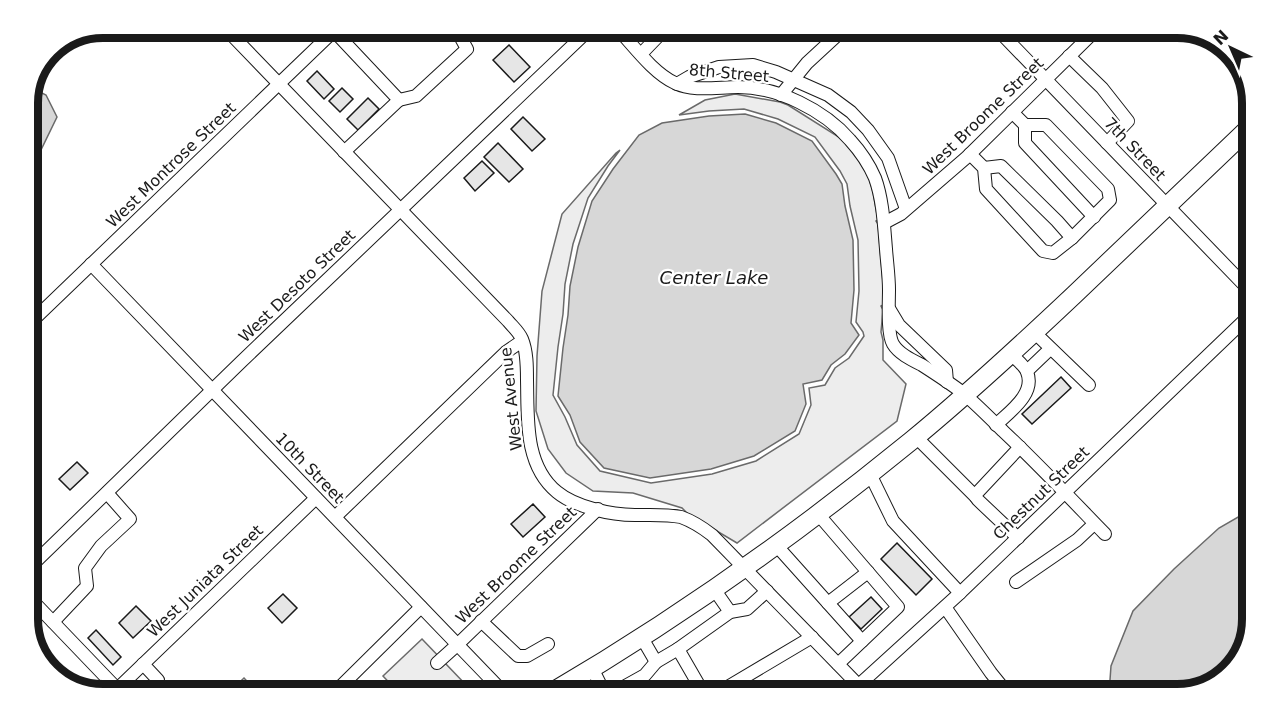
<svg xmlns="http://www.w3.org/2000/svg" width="1279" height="721" font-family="'DejaVu Sans',sans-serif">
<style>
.built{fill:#ededed;stroke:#6a6a6a;stroke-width:1.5}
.water{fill:#d7d7d7;stroke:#6a6a6a;stroke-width:1.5}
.building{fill:#e6e6e6;stroke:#1a1a1a;stroke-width:1.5}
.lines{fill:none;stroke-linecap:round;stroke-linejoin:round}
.minor-casing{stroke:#1a1a1a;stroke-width:14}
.highway-casing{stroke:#1a1a1a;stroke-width:20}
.minor{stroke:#fff;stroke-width:12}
.highway{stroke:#fff;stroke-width:18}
.labels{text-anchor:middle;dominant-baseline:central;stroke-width:4.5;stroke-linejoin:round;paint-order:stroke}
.street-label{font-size:16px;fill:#1a1a1a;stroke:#fff}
.water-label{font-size:18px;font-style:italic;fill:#1a1a1a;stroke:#fff}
.rim{fill:none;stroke:#1a1a1a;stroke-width:8}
</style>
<rect width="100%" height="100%" fill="#fff"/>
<g class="built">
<polygon points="735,94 780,102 788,105 842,139 859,160 869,178 873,192 878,220 876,221 878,224 883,283 883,305 881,306 883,310 881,332 883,340 883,360 906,384 897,421 737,543 688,514 682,508 633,493 593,491 566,473 548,449 536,411 537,356 542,291 562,214 616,153 620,150 608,166 588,198 573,244 565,284 563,314 558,347 553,395 565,417 577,445 600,471 651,483 712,474 756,461 799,434 811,405 809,388 825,385 835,368 849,358 864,336 863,332 856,322 859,291 858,240 850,206 847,184 840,171 815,137 778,119 744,109 709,111 679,115 705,100"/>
<polygon points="422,639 467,686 458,694 400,694 383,676"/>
<polygon points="244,678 259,694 227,694"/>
</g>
<g class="water">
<polygon points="34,89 46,95 57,117 38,156 27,167 27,98 29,94"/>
<polygon points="745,114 776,123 812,141 836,174 842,184 845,206 853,240 854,290 851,323 859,335 845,354 831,365 822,380 803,384 806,404 795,431 754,456 711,469 650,478 604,468 580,442 570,415 558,396 563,348 568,315 570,286 578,247 592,201 613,169 639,135 662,123 709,116"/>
<polygon points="1252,509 1252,619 1242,656 1215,684 1177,694 1109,694 1111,666 1133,611 1174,569 1219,528"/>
</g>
<g class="building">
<polygon points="509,45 530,67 514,82 493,60"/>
<polygon points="317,71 334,89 324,99 307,81"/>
<polygon points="342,88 353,99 340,112 329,101"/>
<polygon points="368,98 379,109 358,130 347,119"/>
<polygon points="523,117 545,139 532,151 511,129"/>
<polygon points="498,143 523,169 509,182 484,157"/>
<polygon points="482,161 494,173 475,191 464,178"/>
<polygon points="1061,377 1071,388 1032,424 1022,414"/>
<polygon points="77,462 88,473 70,490 59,479"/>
<polygon points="533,504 545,517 523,537 511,524"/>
<polygon points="897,543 932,579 916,595 881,559"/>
<polygon points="283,594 297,608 282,623 268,608"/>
<polygon points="871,597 882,609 861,629 849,617"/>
<polygon points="136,606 151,621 133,638 119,623"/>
<polygon points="96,630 121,657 113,665 88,638"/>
</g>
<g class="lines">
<defs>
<g id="minor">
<path d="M224,27L508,321C513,327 519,332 522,339C527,351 527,367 527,380C528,418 524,465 557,492C575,507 611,515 635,515C650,515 666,514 681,517C692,521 703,528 712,535L867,694"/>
<path d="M616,27C633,45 653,73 675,83C693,92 718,87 738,87C778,87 824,110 850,140C860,151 869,164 875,178C883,200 884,226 886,249C887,263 889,276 889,290C889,302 887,334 893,344C899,354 912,360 922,365C936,374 950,383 963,393C977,405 990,418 1003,431C1038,464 1071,499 1105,534"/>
<polyline points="995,27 1252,293"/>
<polyline points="334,31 399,100 344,152"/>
<polyline points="641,54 667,27"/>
<polyline points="1069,56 1102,88 1128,121 1107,143"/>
<polyline points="677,84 689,77 719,67 753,65 776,72 828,95 851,112 868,130 888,158 906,209"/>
<polyline points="781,95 807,63 846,27"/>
<polyline points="399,100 416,96 467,49 461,38 451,27"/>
<polyline points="1025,125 1025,143 1094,217"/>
<polyline points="970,154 984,168 986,189 1043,251 1053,253 1072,238 1110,200 1108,189 1046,125 1025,125 1012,112"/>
<polyline points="984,168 1001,166 1057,221 1072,238"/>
<polyline points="884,223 901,214 967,157 1099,27"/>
<polyline points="91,264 505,694"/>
<polyline points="890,310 899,325 946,370 947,382"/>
<polyline points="27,326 338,27"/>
<polyline points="1034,332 1089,385"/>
<polyline points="1027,371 1050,349"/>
<path d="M996,425C1009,412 1036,394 1027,372C1025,366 1016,359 1011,354"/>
<polyline points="916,437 976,497"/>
<polyline points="870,474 893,521 960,593"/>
<polyline points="818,514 898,607 838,664"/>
<polyline points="335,517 506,352 522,341"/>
<polyline points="1018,538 978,500 976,497 977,493 1020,447"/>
<polyline points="776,545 862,641"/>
<polyline points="27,570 242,361 592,27"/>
<polyline points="1016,582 1077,540 1094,524"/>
<polyline points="714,589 730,612"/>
<polyline points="27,595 122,694"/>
<polyline points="828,603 868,572"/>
<polyline points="945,607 991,673 1008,694"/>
<polyline points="481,621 518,656 527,656 548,644"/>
<polyline points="53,622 87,586 85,568 101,546 130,519 107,493"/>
<polyline points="642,638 656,662 678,649"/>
<polyline points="437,663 457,645 598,509"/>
<polyline points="143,664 158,680 144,694"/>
<polyline points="592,668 605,694"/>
<polyline points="112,694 316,498"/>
<polyline points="333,694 421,607"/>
<polyline points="611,694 645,675 656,662"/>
<polyline points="704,694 678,649 730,612 747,609 767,591"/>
<polyline points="716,694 812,637"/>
<polyline points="849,694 960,593 1252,313"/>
</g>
<path id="highway" d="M549,694C676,620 797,534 911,441C967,395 1021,345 1074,295C1133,238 1193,182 1252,125"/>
</defs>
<use href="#minor" class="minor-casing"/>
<use href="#highway" class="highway-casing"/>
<use href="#minor" class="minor"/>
<use href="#highway" class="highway"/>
</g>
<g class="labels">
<g class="street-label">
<text transform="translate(729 73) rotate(5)">8th Street</text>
<text transform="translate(983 116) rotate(-44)">West Broome Street</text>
<text transform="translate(1135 149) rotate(46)">7th Street</text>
<text transform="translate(171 165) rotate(-44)">West Montrose Street</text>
<text transform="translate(297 286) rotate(-44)">West Desoto Street</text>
<text transform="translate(511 399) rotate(-96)">West Avenue</text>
<text transform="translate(310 468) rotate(46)">10th Street</text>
<text transform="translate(1041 493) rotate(-44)">Chestnut Street</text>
<text transform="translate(516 565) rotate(-44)">West Broome Street</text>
<text transform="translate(205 581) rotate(-44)">West Juniata Street</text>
</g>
<g class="water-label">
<text x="714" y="277">Center Lake</text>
</g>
</g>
<path d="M0 0H1279V721H0ZM103 38H1177A65 65 0 0 1 1242 103V619A65 65 0 0 1 1177 684H103A65 65 0 0 1 38 619V103A65 65 0 0 1 103 38Z" fill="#fff" fill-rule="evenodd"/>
<path class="rim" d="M103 38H1177A65 65 0 0 1 1242 103V619A65 65 0 0 1 1177 684H103A65 65 0 0 1 38 619V103A65 65 0 0 1 103 38Z"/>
<g transform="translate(1231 48) rotate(316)" stroke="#ffffff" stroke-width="4.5" paint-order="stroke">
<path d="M0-4.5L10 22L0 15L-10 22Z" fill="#1a1a1a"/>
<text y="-9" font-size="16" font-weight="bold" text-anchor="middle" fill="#1a1a1a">N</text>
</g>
</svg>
